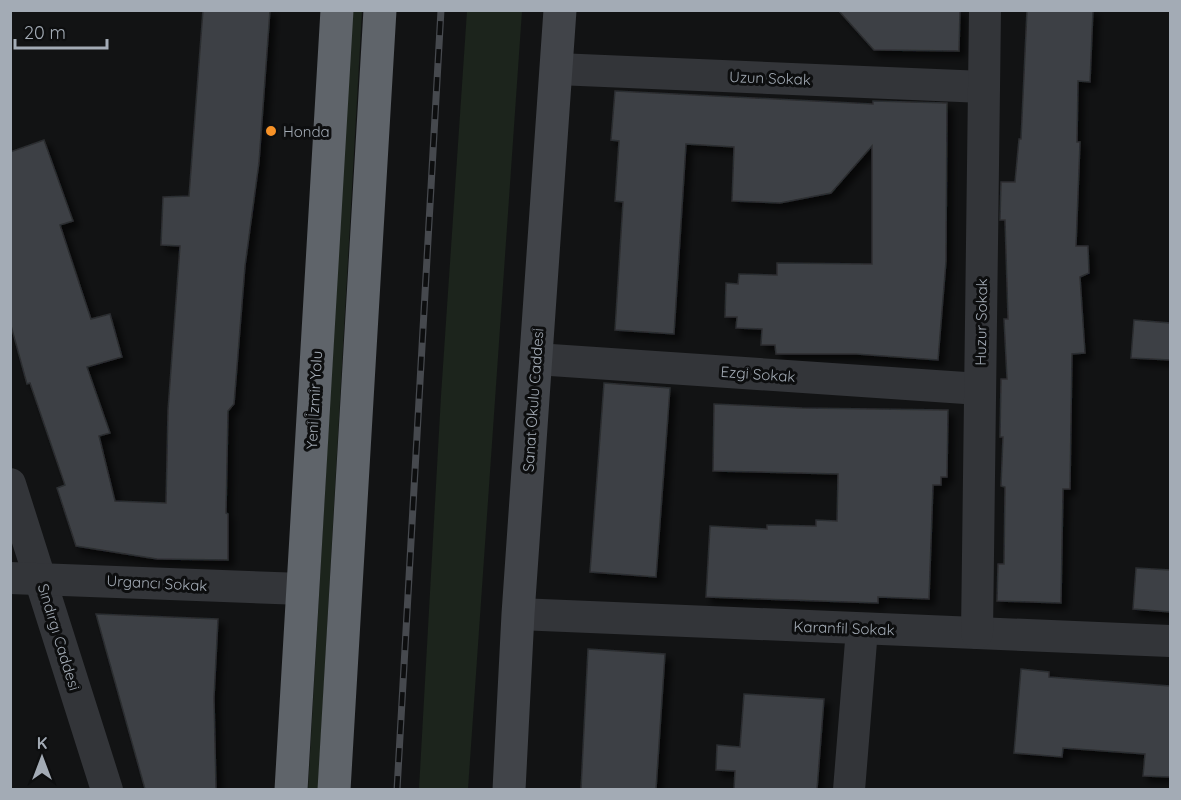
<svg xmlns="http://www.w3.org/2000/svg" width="1181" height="800" font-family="Quicksand,sans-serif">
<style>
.green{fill:#1c241c}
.building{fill:#3e4144;stroke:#2c2d30;stroke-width:1.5;filter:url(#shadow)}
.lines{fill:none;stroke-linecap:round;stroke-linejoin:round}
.street{stroke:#333539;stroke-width:32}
.secondary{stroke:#414449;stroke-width:33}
.highway{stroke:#5f646a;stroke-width:33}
.rail-casing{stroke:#46494e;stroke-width:7}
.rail{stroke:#0d0e0f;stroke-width:4.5;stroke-dasharray:14;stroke-linecap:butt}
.poi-dot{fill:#f79227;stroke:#0d0e0f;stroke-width:2}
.labels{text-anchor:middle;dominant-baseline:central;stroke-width:6;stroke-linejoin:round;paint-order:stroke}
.street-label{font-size:15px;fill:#a3abb5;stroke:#0d0e0f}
.poi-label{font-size:15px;fill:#a3abb5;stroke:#0d0e0f;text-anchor:start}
</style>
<defs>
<filter id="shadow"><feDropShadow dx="5.5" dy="5.5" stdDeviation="3" flood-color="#0009"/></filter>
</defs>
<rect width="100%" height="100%" fill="#121314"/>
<g class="green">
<polygon points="352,11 362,11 318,789 308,790"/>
<polygon points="467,11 522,11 468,789 419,789 441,396"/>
</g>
<g class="building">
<polygon points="203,10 270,10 259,162 245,266 234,404 228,411 226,513 228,514 228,560 157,559 76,546 57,488 65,485 30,383 27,384 10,322 10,152 44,140 73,221 60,225 91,319 110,314 122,357 87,367 110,433 99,436 115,501 166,503 168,410 180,246 161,245 163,197 189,196"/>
<polygon points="838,10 960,10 959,51 874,50"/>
<polygon points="1027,10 1093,10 1090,82 1078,81 1077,142 1080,142 1076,246 1088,246 1089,273 1080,277 1085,353 1072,354 1070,489 1063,489 1061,603 997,601 998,564 1004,564 1005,487 1001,486 1003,437 1000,437 1001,379 1007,379 1004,319 1008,319 1005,220 1000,220 1001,182 1015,182 1019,139 1021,139"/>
<polygon points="615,91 873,104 873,101 947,103 946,261 938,360 856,354 776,354 775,345 761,345 762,329 736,328 737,317 725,317 726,283 738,284 739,274 777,275 777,263 872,264 872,146 831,193 780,203 732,201 734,147 686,144 674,334 615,330 623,202 615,201 619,141 611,140"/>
<polygon points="1134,320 1170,323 1170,360 1131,358"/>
<polygon points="604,383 670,388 656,577 590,572"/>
<polygon points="714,404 802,408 948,410 947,477 941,477 941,485 933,485 929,599 878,597 878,603 706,597 710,526 767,529 767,525 816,526 816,520 837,521 838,474 713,471"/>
<polygon points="1136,568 1170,570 1170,612 1133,609"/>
<polygon points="96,614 218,619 214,698 216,789 145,789"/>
<polygon points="588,649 665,654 656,789 581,789"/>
<polygon points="1021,669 1049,672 1049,677 1170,686 1170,777 1143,776 1145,754 1063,748 1062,757 1014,753"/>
<polygon points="744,694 824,699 817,789 734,789 735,771 716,770 717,745 740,747"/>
</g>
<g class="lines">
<g class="street">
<polyline points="557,69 984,87"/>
<polyline points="536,359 980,389"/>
<polyline points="10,484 107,790"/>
<polyline points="10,578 303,589"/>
<polyline points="518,614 1170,641"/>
<polyline points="977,633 985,10"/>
<polyline points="849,790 862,629"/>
</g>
<polyline class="secondary" points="509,790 518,614 560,10"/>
<g class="highway">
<polyline points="291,790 337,10"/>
<polyline points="334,790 380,10"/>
</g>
<defs>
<polyline id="rail" points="397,790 441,10"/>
</defs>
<use href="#rail" class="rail-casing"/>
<use href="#rail" class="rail"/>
</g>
<circle class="poi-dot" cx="271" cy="131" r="6"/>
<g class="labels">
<g class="street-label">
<text transform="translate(770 78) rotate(2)">Uzun Sokak</text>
<text transform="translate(981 322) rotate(-89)">Huzur Sokak</text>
<text transform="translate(758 374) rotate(4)">Ezgi Sokak</text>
<text transform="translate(314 400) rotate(-87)">Yeni İzmir Yolu</text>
<text transform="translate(533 400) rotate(-86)">Sanat Okulu Caddesi</text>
<text transform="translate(157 583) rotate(3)">Urgancı Sokak</text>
<text transform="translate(844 628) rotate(2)">Karanfil Sokak</text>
<text transform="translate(59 637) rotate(73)">Sındırgı Caddesi</text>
</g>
<g class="poi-label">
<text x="283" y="131">Honda</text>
</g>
</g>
<rect width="1181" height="800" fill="none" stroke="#a3abb5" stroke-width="24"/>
<g transform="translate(42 758)" stroke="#0d0e0f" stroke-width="4.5" paint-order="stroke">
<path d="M0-4.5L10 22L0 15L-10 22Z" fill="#a3abb5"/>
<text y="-9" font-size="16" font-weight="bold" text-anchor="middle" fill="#a3abb5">K</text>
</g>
<path d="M15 39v9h92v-9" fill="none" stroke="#a3abb5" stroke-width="3"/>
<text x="24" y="39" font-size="18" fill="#a3abb5" stroke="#0d0e0f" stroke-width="4.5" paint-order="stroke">20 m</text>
</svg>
